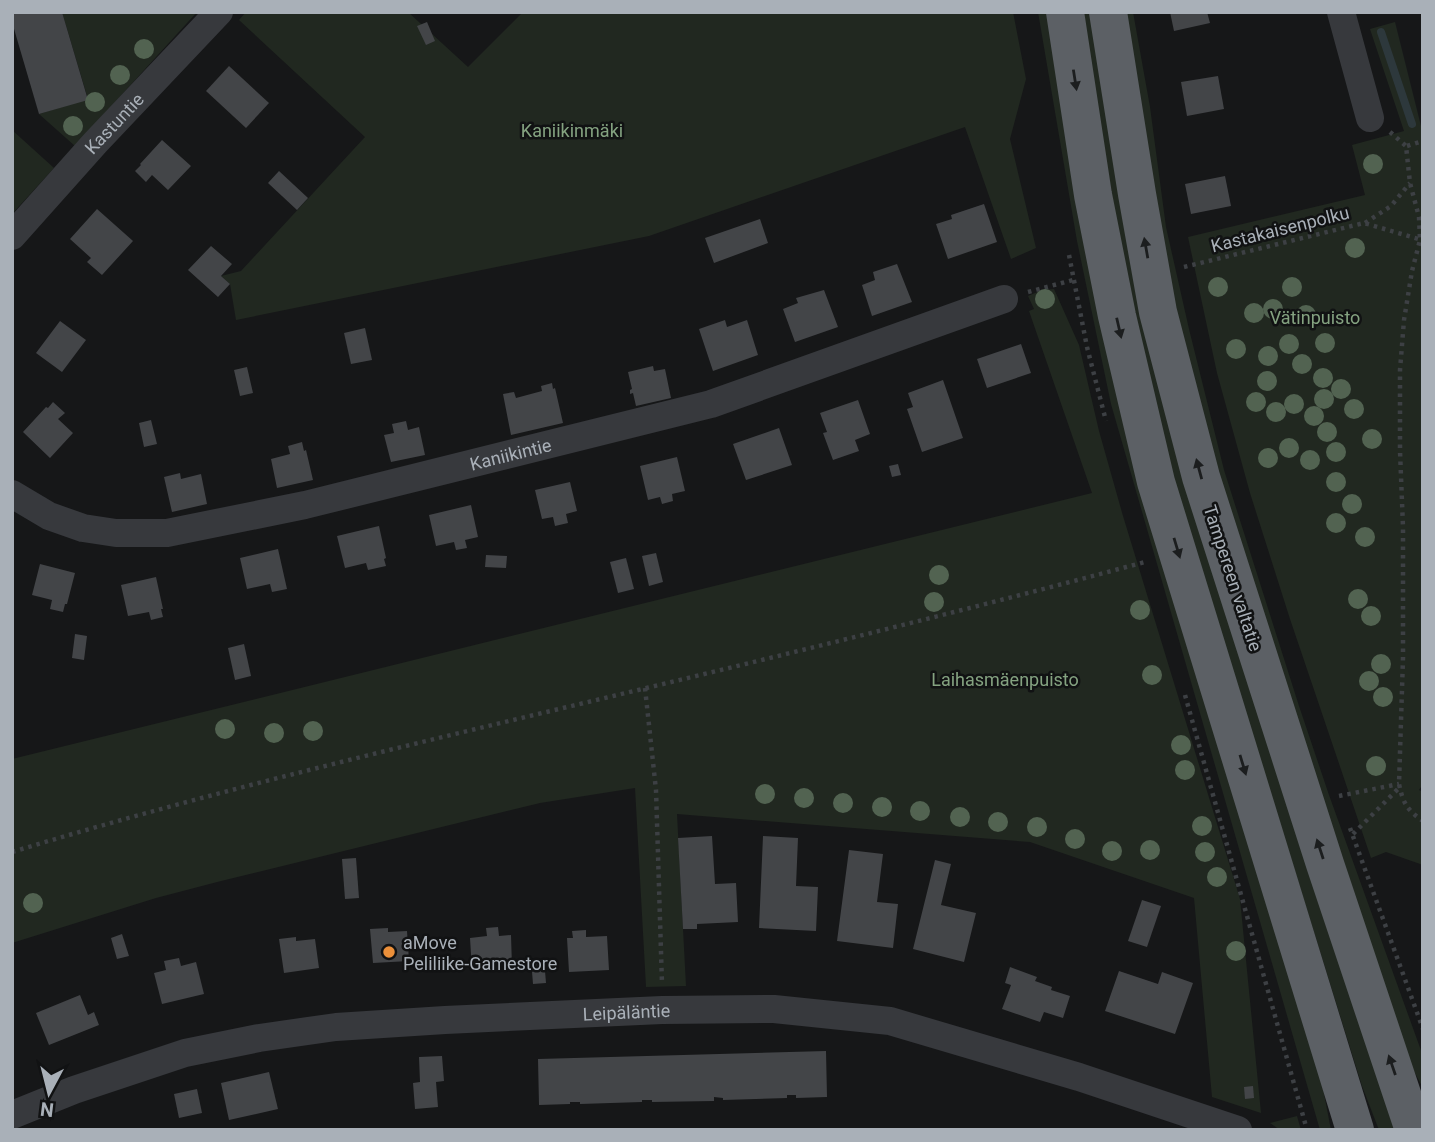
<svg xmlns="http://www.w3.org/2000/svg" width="1435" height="1142" font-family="Roboto,sans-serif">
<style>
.green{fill:#212820}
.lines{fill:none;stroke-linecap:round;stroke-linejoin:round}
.stream{stroke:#2d383c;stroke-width:8}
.building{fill:#434548}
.path{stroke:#3d4044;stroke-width:4.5;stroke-dasharray:3.5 5;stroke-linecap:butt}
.minor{stroke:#37393d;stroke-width:28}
.trunk{stroke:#5c6065;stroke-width:38}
.tree{fill:#526351}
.oneway{fill:#1c1e1f}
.poi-dot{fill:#ec903a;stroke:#111213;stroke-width:2.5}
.labels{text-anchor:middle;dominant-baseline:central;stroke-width:5;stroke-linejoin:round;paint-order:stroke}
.street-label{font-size:18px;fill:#a9b0b8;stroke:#111213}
.park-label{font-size:18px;fill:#84a280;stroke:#111213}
.poi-label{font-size:18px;fill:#a9b0b8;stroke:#111213;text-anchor:start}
</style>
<rect width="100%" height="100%" fill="#161718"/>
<g class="green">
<polygon points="62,12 197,12 75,146 39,114 88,99"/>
<polygon points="246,12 408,12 468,67 523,12 1013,12 1026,79 1010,139 1036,248 1011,259 965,127 649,236 236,320 230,284 221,276 241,271 365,137 239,20"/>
<polygon points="1038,12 1048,12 1315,1047 1331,1130 1320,1130 1111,404 1077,241"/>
<polygon points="1081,12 1092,12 1397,1130 1379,1130 1362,1086 1181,506 1131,307"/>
<polygon points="1124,12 1133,12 1150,107 1166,227 1189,329 1224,470 1299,706 1329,795 1423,1056 1423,1088 1408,1060 1215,471 1179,331"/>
<polygon points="1395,22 1421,126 1423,126 1423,784 1419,790 1423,792 1423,865 1386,852 1371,858 1290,619 1250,493 1217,373 1188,237 1365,195 1352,145 1404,131 1370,29"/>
<polygon points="12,130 54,168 12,214"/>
<polygon points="1054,289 1079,345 1099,431 1123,516 1240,899 1261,1113 1212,1097 1194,898 1030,842 677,814 686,986 646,987 635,788 540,803 221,881 156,898 12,943 12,759 1092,493 1029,311 1034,309 1028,296 1042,290"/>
<polygon points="1297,1116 1301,1130 1280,1130 1270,1123"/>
</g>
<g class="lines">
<polyline class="stream" points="1381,32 1412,124"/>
</g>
<g class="building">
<polygon points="12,12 62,12 88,100 39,114 12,22"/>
<polygon points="1170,12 1207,12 1210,23 1174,31"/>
<polygon points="427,22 435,41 426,45 417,26"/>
<polygon points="229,66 269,103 246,128 206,91"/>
<polygon points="1218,76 1224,109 1187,116 1181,82"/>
<polygon points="162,140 191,166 168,190 152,175 146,182 135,171 141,165 140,164"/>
<polygon points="279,171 308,198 297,210 268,183"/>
<polygon points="1225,176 1231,206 1191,214 1185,184"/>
<polygon points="984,204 997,242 948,259 936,224 952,219 951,215"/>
<polygon points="97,209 133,241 102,275 87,262 91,258 70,239"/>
<polygon points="760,219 768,243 714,263 705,238"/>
<polygon points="211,246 232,264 221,276 230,284 218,297 188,270"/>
<polygon points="897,264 912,302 872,316 862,285 875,280 873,272"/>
<polygon points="824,290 838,327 795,342 783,309 798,303 796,298"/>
<polygon points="725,320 727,327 747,320 758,355 713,371 699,329"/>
<polygon points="60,321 86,340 62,372 36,353"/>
<polygon points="365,328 372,360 351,364 344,333"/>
<polygon points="1021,344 1031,373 987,388 977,359"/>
<polygon points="653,366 654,371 665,369 671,398 636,406 633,393 630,394 630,390 632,389 628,372"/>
<polygon points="247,367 253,393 240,396 234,370"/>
<polygon points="943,380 963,438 922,452 907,409 913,407 908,393"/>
<polygon points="552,383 553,389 555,388 563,423 511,435 503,394 514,392 516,398 542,391 541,386"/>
<polygon points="858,400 870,434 855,440 859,451 833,460 823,433 827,432 820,413"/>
<polygon points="53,402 65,413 58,419 73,433 50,458 23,432 46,407 48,408"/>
<polygon points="151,420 157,444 144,447 139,423"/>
<polygon points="406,421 408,430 419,427 425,455 391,462 384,435 394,433 392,424"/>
<polygon points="779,428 792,465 746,480 733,444"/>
<polygon points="302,442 304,451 306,450 313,480 277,488 271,459 290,454 288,446"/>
<polygon points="677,457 685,491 672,494 673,501 662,504 660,497 648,500 640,466"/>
<polygon points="898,464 901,475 892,477 889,466"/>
<polygon points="180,473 181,479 201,474 207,504 172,512 164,477"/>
<polygon points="570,482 577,511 566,514 568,523 555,526 553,517 542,519 535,490"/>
<polygon points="471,505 478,537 465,540 467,548 456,550 454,542 436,546 429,515"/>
<polygon points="379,526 386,558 384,559 386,566 368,570 366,563 345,568 337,536"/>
<polygon points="278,549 287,589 272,592 270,584 247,589 240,558"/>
<polygon points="656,553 663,582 649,586 642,556"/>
<polygon points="486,555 507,556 506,568 485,567"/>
<polygon points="626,558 634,589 618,593 610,562"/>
<polygon points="40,564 75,573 67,604 65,604 63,612 50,609 52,600 32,595"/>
<polygon points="156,577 163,609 161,609 163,617 151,620 149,612 128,616 121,585"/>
<polygon points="75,634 87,636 84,660 72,658"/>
<polygon points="244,644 251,676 235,680 228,648"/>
<polygon points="712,836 715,884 736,883 738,922 697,924 697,929 683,929 678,838"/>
<polygon points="763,836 798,838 796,886 818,887 816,931 759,928"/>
<polygon points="849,850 883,854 877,902 898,904 893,948 837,941"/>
<polygon points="356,858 359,898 345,899 342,859"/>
<polygon points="935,860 951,864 941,905 976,913 964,962 913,949"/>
<polygon points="1142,900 1161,906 1147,947 1128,941"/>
<polygon points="498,927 499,936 511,935 512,967 472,970 470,938 487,936 486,928"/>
<polygon points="388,928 388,932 407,931 409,961 373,963 370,929"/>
<polygon points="586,930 586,937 607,936 609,970 569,972 567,938 573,938 572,931"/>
<polygon points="122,934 129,956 117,959 111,938"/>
<polygon points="296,937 296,941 315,939 319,968 284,973 279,939"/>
<polygon points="179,958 181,966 196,962 204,994 162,1004 154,973 166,970 164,961"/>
<polygon points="531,959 544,959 546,983 533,984"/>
<polygon points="1010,967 1037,977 1035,981 1052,987 1051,990 1070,996 1063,1018 1044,1012 1040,1022 1002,1009 1011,985 1005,983"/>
<polygon points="1119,971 1158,984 1162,972 1193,983 1175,1034 1105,1011"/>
<polygon points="80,995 88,1015 94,1012 99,1025 49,1045 36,1013"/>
<polygon points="826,1051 827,1097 796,1098 796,1095 787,1095 787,1098 723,1100 723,1098 714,1097 714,1101 652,1102 652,1100 642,1100 642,1102 580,1104 580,1102 570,1102 570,1104 539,1105 538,1059"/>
<polygon points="442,1056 444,1081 436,1082 438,1107 415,1109 413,1083 420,1082 419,1057"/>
<polygon points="269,1072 278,1109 229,1120 221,1083"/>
<polygon points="1253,1086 1254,1098 1245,1099 1244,1087"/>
<polygon points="197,1089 202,1113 179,1118 174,1094"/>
</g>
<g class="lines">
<g class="path">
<path d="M1390,132L1406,146L1410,183L1419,217L1420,240L1412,271L1404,320L1400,370V451L1403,527V658L1399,784C1403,803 1407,810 1423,821"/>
<polyline points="1407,146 1423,141"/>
<polyline points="1365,223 1391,206 1410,183"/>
<polyline points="1069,255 1087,347 1106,421"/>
<polyline points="1184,267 1364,223 1422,240"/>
<polyline points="1028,292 1073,280"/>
<polyline points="645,688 656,790 662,984"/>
<polyline points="1185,695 1307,1130"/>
<polyline points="1339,796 1399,784"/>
<polyline points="1350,828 1423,1029"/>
<polyline points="1353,834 1399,788"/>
<path d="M12,852C209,792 409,745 609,697C788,654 967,610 1145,562"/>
</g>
<g class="minor">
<polyline points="1341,12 1370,118"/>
<path id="s1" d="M12,236L95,143L219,12"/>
<path id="s2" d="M12,494L49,516L83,528L116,533H167L305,505L711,404L1004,299"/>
<path id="s3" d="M12,1115L74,1090L185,1053L259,1038L336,1027L445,1020L662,1010L774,1009L890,1021L1079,1077L1238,1130"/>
</g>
<g class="trunk">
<polyline points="1065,12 1093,195 1117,316 1156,482 1355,1130"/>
<polyline points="1108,12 1137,194 1158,312 1201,477 1325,864 1414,1130"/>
</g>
</g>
<g class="tree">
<circle cx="144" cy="49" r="10"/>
<circle cx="120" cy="75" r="10"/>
<circle cx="95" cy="102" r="10"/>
<circle cx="73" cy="126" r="10"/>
<circle cx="1373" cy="164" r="10"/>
<circle cx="1355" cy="248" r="10"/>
<circle cx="1218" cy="287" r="10"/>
<circle cx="1292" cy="287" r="10"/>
<circle cx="1045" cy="299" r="10"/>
<circle cx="1273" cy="309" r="10"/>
<circle cx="1254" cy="313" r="10"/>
<circle cx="1306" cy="315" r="10"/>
<circle cx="1325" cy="343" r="10"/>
<circle cx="1289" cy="344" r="10"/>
<circle cx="1236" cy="349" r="10"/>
<circle cx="1268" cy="356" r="10"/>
<circle cx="1302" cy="364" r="10"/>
<circle cx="1323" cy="378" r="10"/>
<circle cx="1267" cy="381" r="10"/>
<circle cx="1341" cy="389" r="10"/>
<circle cx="1324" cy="399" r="10"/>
<circle cx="1256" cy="402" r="10"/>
<circle cx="1294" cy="404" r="10"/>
<circle cx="1354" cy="409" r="10"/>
<circle cx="1276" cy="412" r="10"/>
<circle cx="1314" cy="416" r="10"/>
<circle cx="1327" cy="432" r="10"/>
<circle cx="1372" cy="439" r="10"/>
<circle cx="1289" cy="448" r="10"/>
<circle cx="1336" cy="452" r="10"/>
<circle cx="1268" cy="458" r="10"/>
<circle cx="1310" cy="460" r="10"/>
<circle cx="1336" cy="482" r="10"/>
<circle cx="1352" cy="504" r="10"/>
<circle cx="1336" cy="523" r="10"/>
<circle cx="1365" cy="537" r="10"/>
<circle cx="939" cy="575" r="10"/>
<circle cx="1358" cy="599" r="10"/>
<circle cx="934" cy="602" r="10"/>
<circle cx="1140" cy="610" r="10"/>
<circle cx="1371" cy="616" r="10"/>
<circle cx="1381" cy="664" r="10"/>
<circle cx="1152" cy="675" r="10"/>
<circle cx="1369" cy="681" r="10"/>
<circle cx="1383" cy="697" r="10"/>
<circle cx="225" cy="729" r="10"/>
<circle cx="313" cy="731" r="10"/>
<circle cx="274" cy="733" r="10"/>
<circle cx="1181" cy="745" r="10"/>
<circle cx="1376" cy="766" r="10"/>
<circle cx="1185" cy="770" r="10"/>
<circle cx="765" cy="794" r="10"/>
<circle cx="804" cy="798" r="10"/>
<circle cx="843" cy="803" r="10"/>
<circle cx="882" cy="807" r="10"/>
<circle cx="920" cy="811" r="10"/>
<circle cx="960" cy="817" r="10"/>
<circle cx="998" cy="822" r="10"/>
<circle cx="1202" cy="826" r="10"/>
<circle cx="1037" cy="827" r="10"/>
<circle cx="1075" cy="839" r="10"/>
<circle cx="1150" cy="850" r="10"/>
<circle cx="1112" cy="851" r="10"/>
<circle cx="1205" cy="852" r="10"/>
<circle cx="1217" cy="877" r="10"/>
<circle cx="33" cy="903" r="10"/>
<circle cx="1236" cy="951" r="10"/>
</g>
<defs><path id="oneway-solid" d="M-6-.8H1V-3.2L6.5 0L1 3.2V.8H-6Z" transform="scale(1.75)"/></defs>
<g class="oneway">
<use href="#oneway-solid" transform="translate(1075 80) rotate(81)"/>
<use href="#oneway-solid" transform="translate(1146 248) rotate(-100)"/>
<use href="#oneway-solid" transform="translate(1119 328) rotate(77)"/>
<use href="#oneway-solid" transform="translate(1199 469) rotate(-105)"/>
<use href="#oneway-solid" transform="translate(1177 548) rotate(73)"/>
<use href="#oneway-solid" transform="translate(1243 765) rotate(73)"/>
<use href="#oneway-solid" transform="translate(1320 849) rotate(-108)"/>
<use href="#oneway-solid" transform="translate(1392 1065) rotate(-109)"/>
</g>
<circle class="poi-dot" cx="389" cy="952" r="7"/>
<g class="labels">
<g class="street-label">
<text stroke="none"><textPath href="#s1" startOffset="152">Kastuntie</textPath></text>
<text transform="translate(1280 229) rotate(-14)">Kastakaisenpolku</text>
<text stroke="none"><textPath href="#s2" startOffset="516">Kaniikintie</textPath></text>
<text transform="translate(1233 578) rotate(72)">Tampereen valtatie</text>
<text stroke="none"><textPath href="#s3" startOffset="628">Leipäläntie</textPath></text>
</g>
<g class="park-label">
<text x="572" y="130">Kaniikinmäki</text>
<text x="1315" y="317">Vätinpuisto</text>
<text x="1005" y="679">Laihasmäenpuisto</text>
</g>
<g class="poi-label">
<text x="403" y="942">aMove<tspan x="403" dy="21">Peliliike-Gamestore</tspan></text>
</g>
</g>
<rect width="1435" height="1142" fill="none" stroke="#a9b0b8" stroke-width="28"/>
<g transform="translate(49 1093) rotate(187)" stroke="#111213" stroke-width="5" paint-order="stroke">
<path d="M0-5L12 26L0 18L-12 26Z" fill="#a9b0b8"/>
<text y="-10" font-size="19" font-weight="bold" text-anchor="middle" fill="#a9b0b8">N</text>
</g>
</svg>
